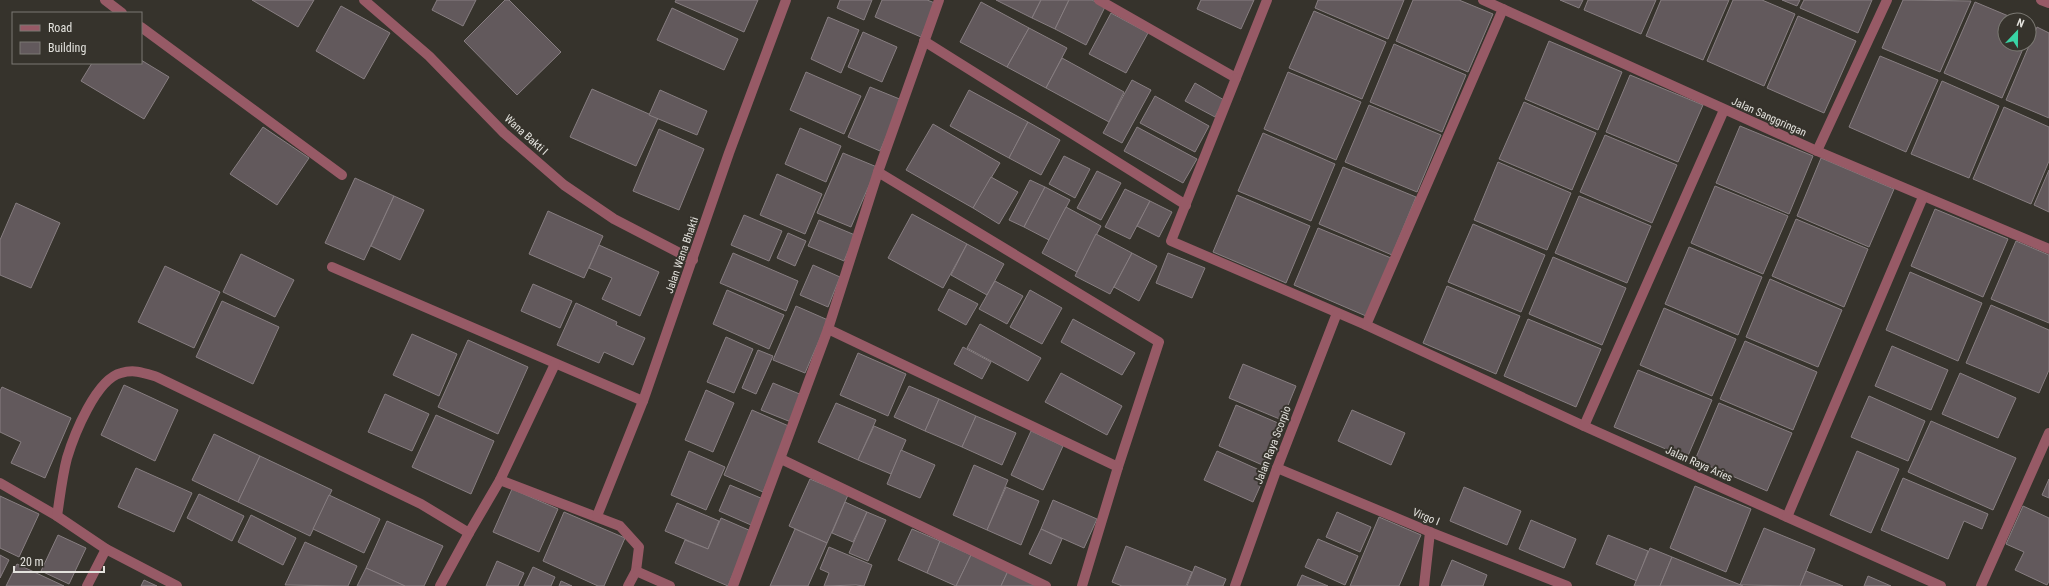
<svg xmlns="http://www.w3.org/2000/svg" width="2049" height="586" font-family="'Roboto Condensed',sans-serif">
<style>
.building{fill:#62595c;stroke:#877e81}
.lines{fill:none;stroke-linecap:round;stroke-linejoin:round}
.minor{stroke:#975a66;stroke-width:10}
.labels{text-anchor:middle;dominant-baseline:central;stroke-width:4;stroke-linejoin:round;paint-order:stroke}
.street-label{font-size:11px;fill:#e3e2dd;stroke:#36332c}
</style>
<rect width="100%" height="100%" fill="#36332c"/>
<g class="building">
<polygon points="252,0 314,0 298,27"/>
<polygon points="437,0 476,0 463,26 432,10"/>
<polygon points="505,0 509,0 561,52 517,95 464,41"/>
<polygon points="676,0 758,0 744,32 675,2"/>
<polygon points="840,0 872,0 864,20 837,8"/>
<polygon points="882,0 927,0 935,3 921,37 875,17"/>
<polygon points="996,0 1041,0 1032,18"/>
<polygon points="1041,0 1069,0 1055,29 1032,18"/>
<polygon points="1069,0 1092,0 1105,7 1086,45 1055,29"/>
<polygon points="1201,0 1254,0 1241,29 1197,9"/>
<polygon points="1318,0 1404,0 1388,39 1315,8"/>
<polygon points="1413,0 1459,0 1493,14 1468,72 1396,41"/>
<polygon points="1560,0 1583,0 1579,8"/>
<polygon points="1588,0 1656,0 1641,34 1584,10"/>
<polygon points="1661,0 1729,0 1703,60 1646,36"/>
<polygon points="1733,0 1762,0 1795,14 1764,86 1707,61"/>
<polygon points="1782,0 1800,0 1797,6"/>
<polygon points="1804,0 1872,0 1858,33 1800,8"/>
<polygon points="1903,0 1971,1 1940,72 1882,48"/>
<polygon points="981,2 1029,28 1007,67 960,42"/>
<polygon points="1975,2 2018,20 2005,20 2005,44 2025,44 2002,98 1944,73"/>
<polygon points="341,6 390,33 364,79 316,51"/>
<polygon points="672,8 738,39 724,70 657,40"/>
<polygon points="1314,11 1386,42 1362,99 1289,68"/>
<polygon points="1111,13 1148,33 1126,73 1089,54"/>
<polygon points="1798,16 1856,41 1824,113 1767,88"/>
<polygon points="828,17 859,30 841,73 811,59"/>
<polygon points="2029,25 2033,26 2029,35"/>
<polygon points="2037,27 2049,33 2049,118 2006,100"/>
<polygon points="1029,28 1067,48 1046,88 1007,67"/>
<polygon points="863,32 897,47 882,82 848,67"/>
<polygon points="1549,41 1622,72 1598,130 1525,99"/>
<polygon points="1394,44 1466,75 1442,132 1370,102"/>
<polygon points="1880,56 1938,80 1906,152 1849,127"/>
<polygon points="1062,58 1124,92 1109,122 1046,88"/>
<polygon points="141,60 169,77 144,119 81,81 92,63 141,63"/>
<polygon points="806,72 861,96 844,134 790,110"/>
<polygon points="1288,72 1361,102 1336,160 1264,129"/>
<polygon points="1630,75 1703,105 1678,162 1606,132"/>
<polygon points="1132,80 1151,90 1122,143 1103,133"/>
<polygon points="1942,81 1999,106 1969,178 1911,154"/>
<polygon points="1195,83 1224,100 1215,117 1185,101"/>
<polygon points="870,87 902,100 880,151 848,137"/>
<polygon points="592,89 658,118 636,166 570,137"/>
<polygon points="660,90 707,111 697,135 649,115"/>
<polygon points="969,90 1028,122 1009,158 950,126"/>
<polygon points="1155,96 1209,126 1195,152 1140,123"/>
<polygon points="1524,102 1596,133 1572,190 1499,159"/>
<polygon points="1369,105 1441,135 1417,192 1345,162"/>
<polygon points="2004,107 2049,127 2049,161 2031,204 1973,179"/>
<polygon points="1028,122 1060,140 1041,175 1009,158"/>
<polygon points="933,124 1000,163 973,208 906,170"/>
<polygon points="1740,126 1813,156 1789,214 1716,183"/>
<polygon points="263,127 309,158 277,205 230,174"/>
<polygon points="1137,127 1197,159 1183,183 1124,151"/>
<polygon points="800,128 841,146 826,182 785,164"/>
<polygon points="659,129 704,149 679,210 633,191"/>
<polygon points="1263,133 1335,164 1311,221 1238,191"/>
<polygon points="1605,135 1677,165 1652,223 1580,192"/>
<polygon points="843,153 877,167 851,227 817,213"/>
<polygon points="1064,156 1090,169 1075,198 1049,184"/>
<polygon points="1821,158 1894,189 1869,247 1797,216"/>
<polygon points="1498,162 1571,193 1547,250 1474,220"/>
<polygon points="1343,167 1416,197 1392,255 1319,224"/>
<polygon points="2049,170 2049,212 2034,205"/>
<polygon points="1097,171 1121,183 1101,220 1077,208"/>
<polygon points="777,174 822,194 805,234 760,215"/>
<polygon points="991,177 1018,192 999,224 973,208"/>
<polygon points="355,178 394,196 364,260 325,243"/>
<polygon points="1030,180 1045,187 1024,227 1009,220"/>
<polygon points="1715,186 1788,216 1763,274 1691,243"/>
<polygon points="1045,187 1070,200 1049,240 1024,227"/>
<polygon points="1125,189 1150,201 1130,239 1105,227"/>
<polygon points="1237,195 1310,226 1286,283 1213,252"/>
<polygon points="394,196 424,210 400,260 371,246"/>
<polygon points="1579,196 1651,226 1627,283 1555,253"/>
<polygon points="1150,201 1172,212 1159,237 1137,226"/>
<polygon points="16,203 60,223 31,288 0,275 0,240"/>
<polygon points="1066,207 1101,226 1077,272 1042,253"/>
<polygon points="1935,209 2008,239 1983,297 1911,266"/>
<polygon points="548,211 603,236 584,278 529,254"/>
<polygon points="912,214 967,244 943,288 888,258"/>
<polygon points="744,215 782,231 769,261 731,245"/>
<polygon points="1796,219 1868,249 1844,307 1772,276"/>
<polygon points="819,220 855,235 844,261 808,246"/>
<polygon points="1473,224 1545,255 1521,312 1448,282"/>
<polygon points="1318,228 1391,258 1366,316 1294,285"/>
<polygon points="788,233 806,241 795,266 777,258"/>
<polygon points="1096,234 1132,253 1110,294 1075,276"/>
<polygon points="2016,241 2049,255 2049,323 1991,299"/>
<polygon points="967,244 1004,264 987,295 951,275"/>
<polygon points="599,245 659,272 640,316 602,299 612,278 589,268"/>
<polygon points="1689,247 1762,277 1738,335 1665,304"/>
<polygon points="733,253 798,281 786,311 720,283"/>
<polygon points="1132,253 1157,266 1139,301 1114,287"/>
<polygon points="1168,253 1205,268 1192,298 1156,283"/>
<polygon points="241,254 294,280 275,317 223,292"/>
<polygon points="1553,257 1626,288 1602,345 1529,314"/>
<polygon points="813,265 840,277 828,307 800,295"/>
<polygon points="165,266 220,292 194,348 138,322"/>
<polygon points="1910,272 1982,303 1958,361 1886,330"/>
<polygon points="1770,279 1842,310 1818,367 1746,337"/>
<polygon points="995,281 1023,296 1007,324 979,309"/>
<polygon points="533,284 572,301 560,328 521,311"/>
<polygon points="1447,286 1520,316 1496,374 1423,343"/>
<polygon points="949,289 978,304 966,325 938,310"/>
<polygon points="727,290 784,315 769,349 713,324"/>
<polygon points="1030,290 1062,308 1042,344 1010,327"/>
<polygon points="222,301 279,327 253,384 196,357"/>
<polygon points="576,303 617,322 616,325 645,338 633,365 604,352 599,363 557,345"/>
<polygon points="1991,305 2049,330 2049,370 2039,393 1966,363"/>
<polygon points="796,306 828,320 805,373 773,360"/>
<polygon points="1664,308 1736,339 1712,396 1640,365"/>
<polygon points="1073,319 1135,353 1122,375 1061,342"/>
<polygon points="1528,319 1601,349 1576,407 1504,376"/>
<polygon points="980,324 1041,358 1028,381 967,348"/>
<polygon points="412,334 457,354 439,396 393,375"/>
<polygon points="726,337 753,349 734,393 707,382"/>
<polygon points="468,340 528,367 498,434 438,407"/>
<polygon points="1745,341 1817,372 1793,430 1720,399"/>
<polygon points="1892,346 1948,370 1931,410 1875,386"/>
<polygon points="963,347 991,362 982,379 954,364"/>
<polygon points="758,350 773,356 756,394 742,388"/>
<polygon points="858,353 906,374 888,416 840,395"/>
<polygon points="1243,364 1296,386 1282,420 1229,398"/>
<polygon points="1638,370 1712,400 1687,458 1614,427"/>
<polygon points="1061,373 1122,406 1107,435 1045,402"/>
<polygon points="1960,373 2016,398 1998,438 1942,414"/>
<polygon points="773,383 802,395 791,422 761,410"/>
<polygon points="124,385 178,410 155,461 101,435"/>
<polygon points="909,386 939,399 925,431 894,417"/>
<polygon points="2,387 71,418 45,478 11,463 21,442 0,432 0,391"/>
<polygon points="706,390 734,403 713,452 685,440"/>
<polygon points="385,394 429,414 412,451 368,432"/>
<polygon points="1869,396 1925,421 1908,461 1851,437"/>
<polygon points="939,399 976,416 962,447 925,431"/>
<polygon points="836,403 876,420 858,460 818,442"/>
<polygon points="1719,403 1792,433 1767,491 1695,460"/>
<polygon points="1236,405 1285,426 1267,467 1219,446"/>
<polygon points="752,410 791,427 763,492 724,475"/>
<polygon points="1352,410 1405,433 1391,465 1338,441"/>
<polygon points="436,415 494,441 471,494 412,467"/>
<polygon points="976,416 1016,433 1002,465 962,447"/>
<polygon points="1931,421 2016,458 1993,510 1908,472"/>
<polygon points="874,426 906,440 891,474 858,460"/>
<polygon points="1031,431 1063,446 1043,490 1011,475"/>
<polygon points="214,434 260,456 238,502 192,480"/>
<polygon points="901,450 935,465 920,498 887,484"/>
<polygon points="689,451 725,467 706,510 671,495"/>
<polygon points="1217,451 1266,473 1253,502 1204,480"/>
<polygon points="1857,451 1899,469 1871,533 1830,515"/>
<polygon points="260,456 332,490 310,536 238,502"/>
<polygon points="974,465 1008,480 987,530 953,515"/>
<polygon points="136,468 192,493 174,532 118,507"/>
<polygon points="1903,478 1988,514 1982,529 1964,521 1948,559 1881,530"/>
<polygon points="810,479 848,495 827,543 789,526"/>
<polygon points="2049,479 2049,498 2042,495"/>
<polygon points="730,485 763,499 751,525 719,511"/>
<polygon points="1695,486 1751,509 1726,572 1670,548"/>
<polygon points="1006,487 1039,501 1021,545 987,530"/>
<polygon points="1464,487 1521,511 1507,545 1450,521"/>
<polygon points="512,489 558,509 539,552 493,532"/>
<polygon points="199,494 244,516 232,541 187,518"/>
<polygon points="329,495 380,519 364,553 313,529"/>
<polygon points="0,496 39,514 19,557 0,548"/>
<polygon points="1053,500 1097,519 1084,548 1041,529"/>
<polygon points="845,502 867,512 853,542 832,533"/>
<polygon points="677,503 719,521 708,549 665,531"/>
<polygon points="2023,506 2049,518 2049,581 2047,585 2015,570 2024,552 2006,544"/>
<polygon points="564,512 625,538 604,586 598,586 543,561"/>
<polygon points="867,512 886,520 868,561 849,553"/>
<polygon points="1337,512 1371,527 1360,552 1326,537"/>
<polygon points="251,515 296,538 283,565 238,542"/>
<polygon points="1379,517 1421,535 1399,586 1350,586"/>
<polygon points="721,518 751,531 728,586 675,563 685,540 708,549"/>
<polygon points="1531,520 1576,539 1564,568 1519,549"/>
<polygon points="387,521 443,546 424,586 405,586 366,568"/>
<polygon points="1764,528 1815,549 1800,586 1740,585"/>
<polygon points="795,529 827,543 808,586 770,586"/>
<polygon points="912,529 940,541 927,573 898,560"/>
<polygon points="1041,529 1062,539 1051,564 1029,554"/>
<polygon points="58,535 86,548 69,584 41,571"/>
<polygon points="1608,535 1648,551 1637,581 1596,564"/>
<polygon points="1318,539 1358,556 1345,585 1305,567"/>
<polygon points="940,541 971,555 956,586 927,573"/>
<polygon points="305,542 357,566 348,586 285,585"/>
<polygon points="1126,546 1192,572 1186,586 1122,586 1112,582"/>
<polygon points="829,547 872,565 864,586 856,585 824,586 829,573 820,569"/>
<polygon points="1650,548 1672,557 1660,586 1634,586"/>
<polygon points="0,555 9,560 0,578"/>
<polygon points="971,555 1008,571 1001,586 956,586"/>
<polygon points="1672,557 1743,586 1660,586"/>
<polygon points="1452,560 1487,575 1483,586 1441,586"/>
<polygon points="497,561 524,573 518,586 486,586"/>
<polygon points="17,564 64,586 6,586"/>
<polygon points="1195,566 1226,579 1223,586 1187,586"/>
<polygon points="533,567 555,577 551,586 524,586"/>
<polygon points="366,568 405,586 357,586"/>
<polygon points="1008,571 1042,586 1001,586"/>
<polygon points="1806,571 1843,586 1800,586"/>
<polygon points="1302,575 1328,586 1297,586"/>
<polygon points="1868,576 1891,586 1864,586"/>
<polygon points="144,580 157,586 141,586"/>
<polygon points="561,581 572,586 559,586"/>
</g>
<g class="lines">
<g class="minor">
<polyline points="105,0 122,13"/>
<polyline points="364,0 429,56 504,133 564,185 614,219 693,260"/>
<polyline points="1099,0 1236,78 1267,0"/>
<polyline points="1483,0 1817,151 2049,249"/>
<polyline points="2041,0 2049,3"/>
<polyline points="141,27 342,175"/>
<polyline points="924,41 1186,205"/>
<polyline points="1236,78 1171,241 1366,325 1584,426 1941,586"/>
<polyline points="1817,151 1887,0"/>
<polyline points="878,172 1159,342 1118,467 1082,586"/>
<polyline points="332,267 643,401"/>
<polyline points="1366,325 1503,9"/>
<polyline points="828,329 1118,467"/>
<polyline points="1584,426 1724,110"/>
<polyline points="781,459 1046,586"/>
<polyline points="1277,468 1430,532 1567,586"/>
<polyline points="500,480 555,364"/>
<polyline points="0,483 57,516 106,549 177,586"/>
<path d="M57,516C60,497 62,477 67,458C74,435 96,379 121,373C135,369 144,373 157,377L421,504L469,533L500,480L620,526L639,547L636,571L628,586"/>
<polyline points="597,516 643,401 729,153 786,0"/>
<polyline points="1787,517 1923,197"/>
<polyline points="636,571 670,586"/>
<polyline points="87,586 106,549"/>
<polyline points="440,586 469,533"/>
<polyline points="733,586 828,329 878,172 939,0"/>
<polyline points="1235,586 1277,468 1337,313"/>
<polyline points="1424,586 1430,532"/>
<polyline points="1981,586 2049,433"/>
</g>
</g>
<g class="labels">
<g class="street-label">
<text transform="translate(1769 117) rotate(24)">Jalan Sanggringan</text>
<text transform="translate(526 135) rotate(42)">Wana Bakti I</text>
<text transform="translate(682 255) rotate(-71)">Jalan Wana Bhakti</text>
<text transform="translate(1273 445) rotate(-69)">Jalan Raya Scorpio</text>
<text transform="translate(1699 464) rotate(24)">Jalan Raya Aries</text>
<text transform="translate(1426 517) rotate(22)">Virgo I</text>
</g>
</g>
<rect x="12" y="12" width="130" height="52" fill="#36332c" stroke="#7b7973"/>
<rect x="20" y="25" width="20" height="6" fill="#975a66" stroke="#7b7973"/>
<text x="48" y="32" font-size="12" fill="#e3e2dd">Road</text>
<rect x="20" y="42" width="20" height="12" fill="#62595c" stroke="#7b7973"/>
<text x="48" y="52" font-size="12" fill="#e3e2dd">Building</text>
<g transform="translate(2017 32) rotate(22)"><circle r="19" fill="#36332c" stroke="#7b7973"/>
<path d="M0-3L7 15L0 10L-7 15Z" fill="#39d4a5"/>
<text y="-6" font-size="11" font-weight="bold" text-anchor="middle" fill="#e3e2dd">N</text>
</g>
<path d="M14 566v6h90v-6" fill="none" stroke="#e3e2dd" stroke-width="2"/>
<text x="20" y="566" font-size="12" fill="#e3e2dd" stroke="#36332c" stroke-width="3" paint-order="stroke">20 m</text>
</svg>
